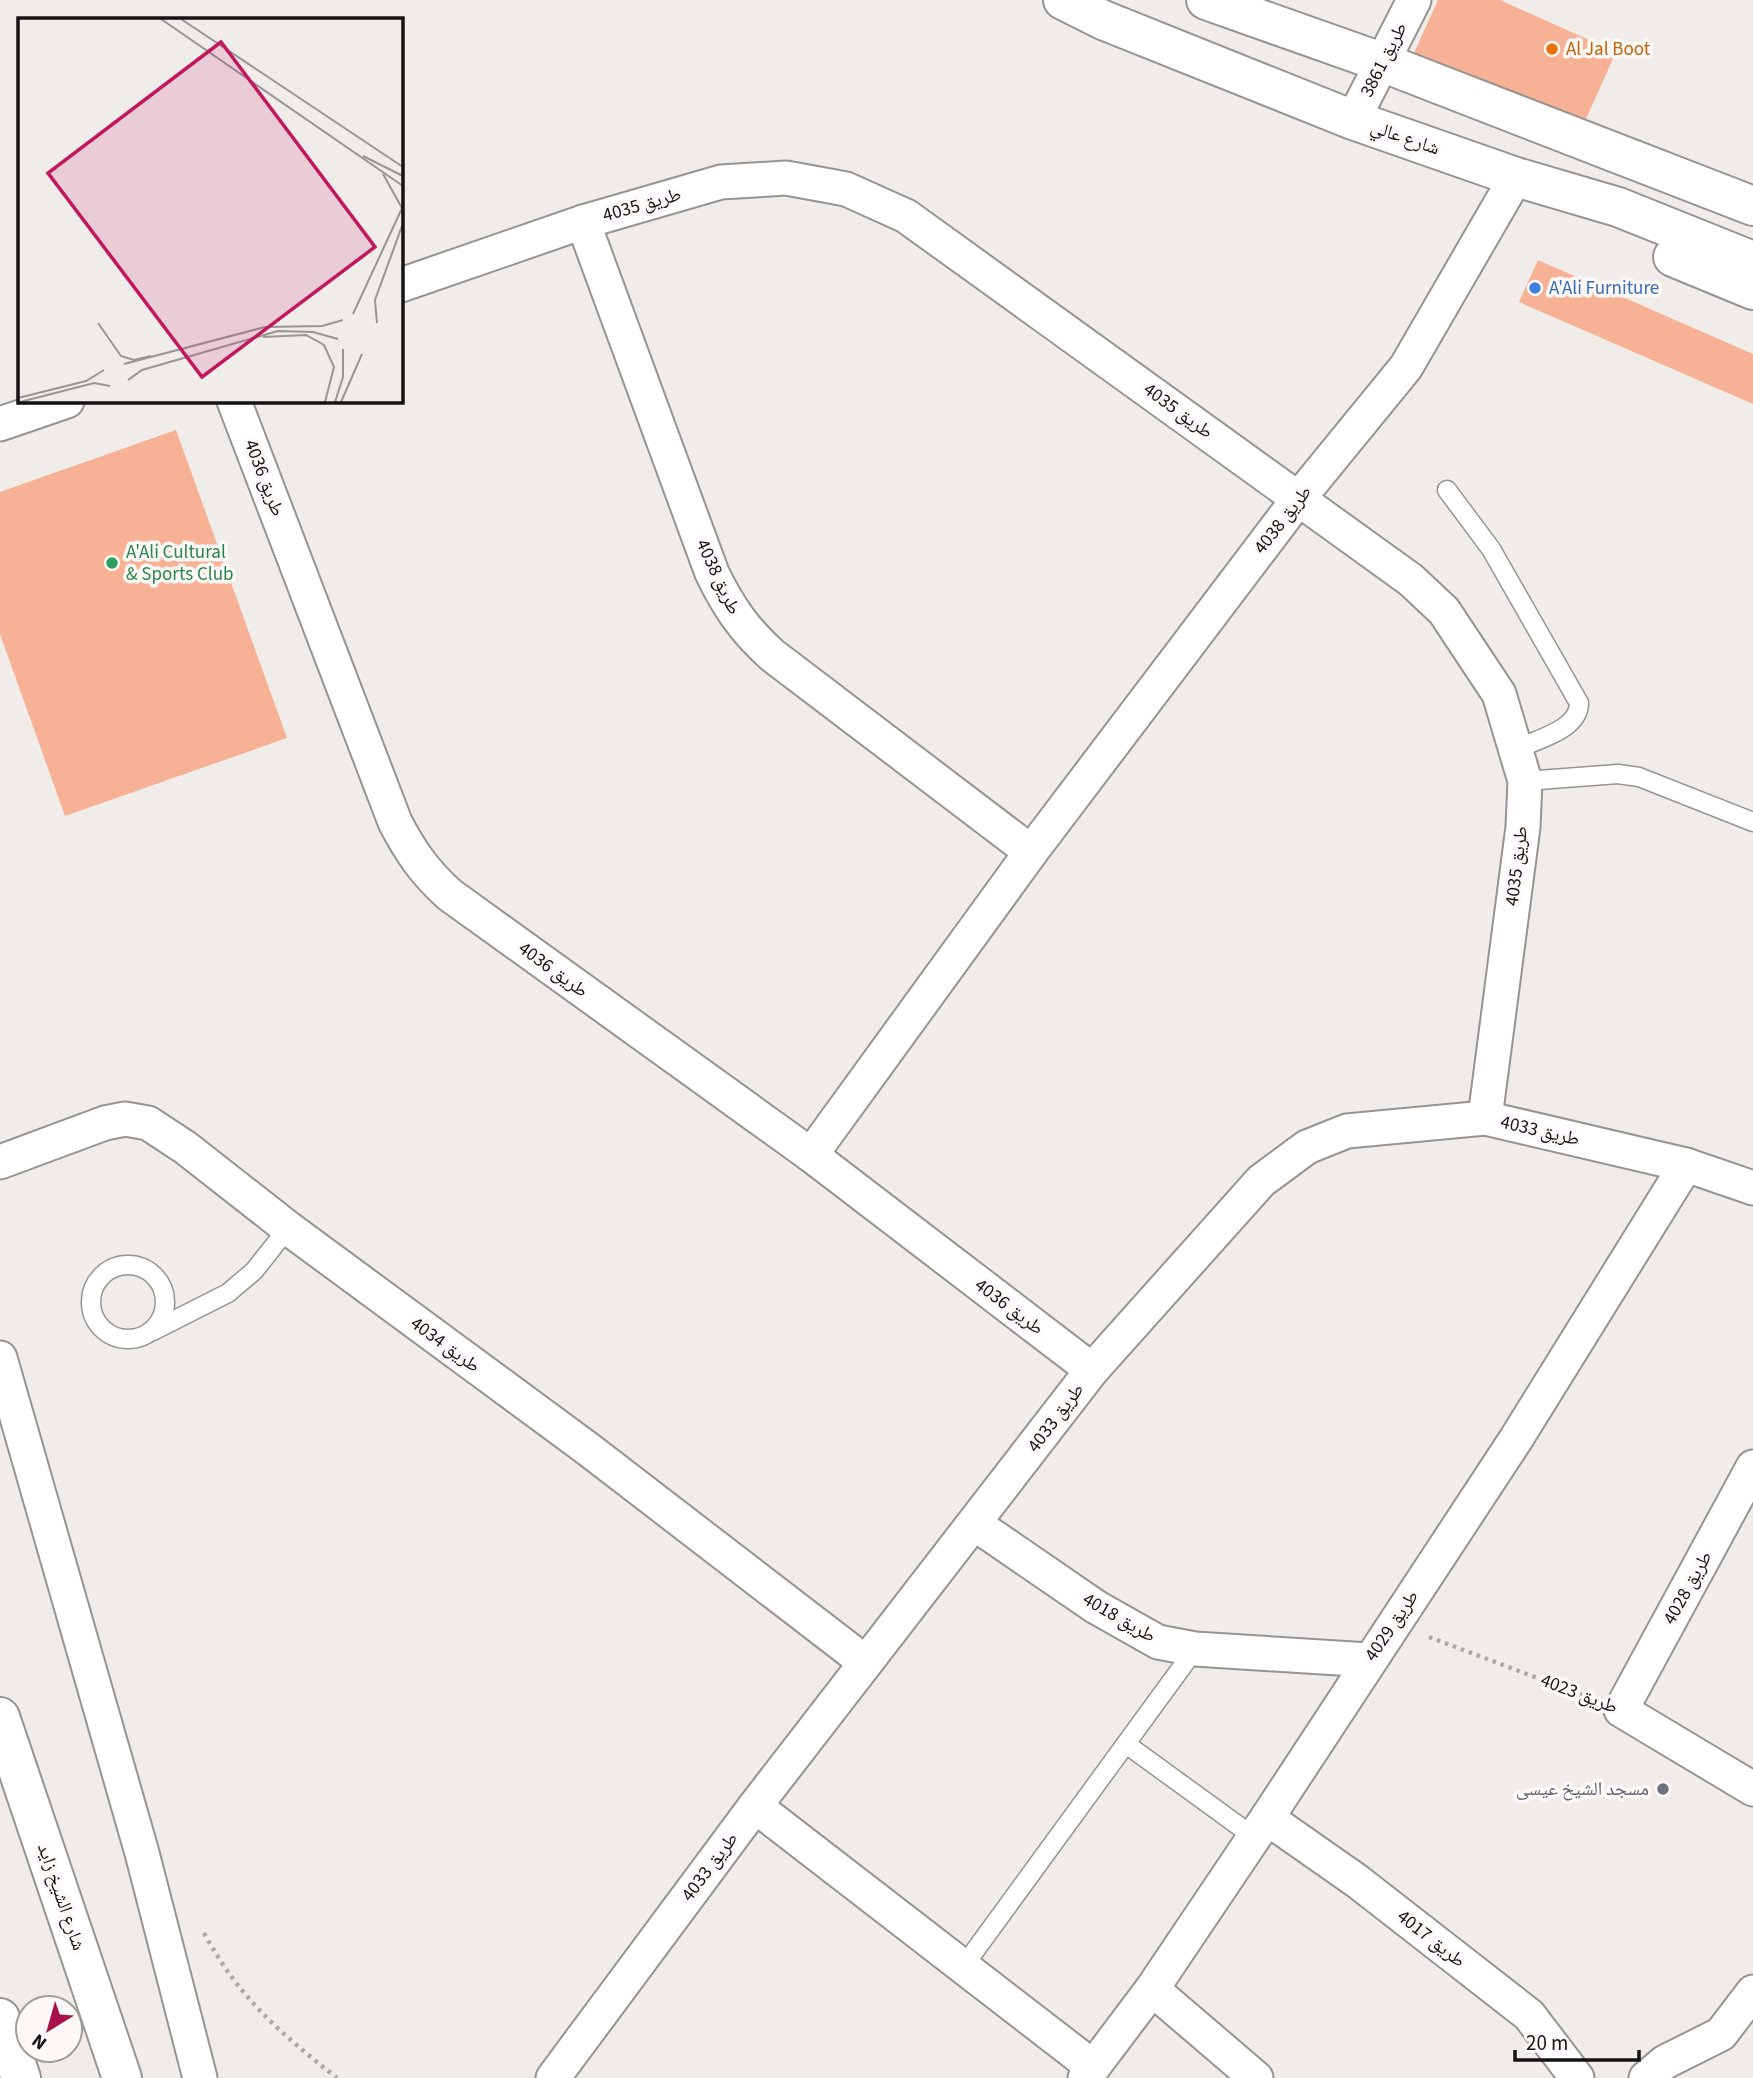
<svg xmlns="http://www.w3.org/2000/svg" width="1753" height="2078" font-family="'Source Sans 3','Noto Naskh Arabic',sans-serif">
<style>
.building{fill:#f7b194}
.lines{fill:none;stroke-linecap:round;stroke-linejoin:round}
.service-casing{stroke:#979391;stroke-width:21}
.minor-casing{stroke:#979391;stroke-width:37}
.tertiary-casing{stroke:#979391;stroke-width:42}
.secondary-casing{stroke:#979391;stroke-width:42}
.path{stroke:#aba8a6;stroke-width:4.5;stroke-dasharray:3.5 5;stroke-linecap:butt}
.service{stroke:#fff;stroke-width:18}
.minor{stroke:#fff;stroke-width:33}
.tertiary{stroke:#fff;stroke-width:38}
.secondary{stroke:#fff;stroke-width:38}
.food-dot{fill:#e8710a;stroke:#fef9f7;stroke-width:2.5}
.shop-dot{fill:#3f7fe0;stroke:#fef9f7;stroke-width:2.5}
.leisure-dot{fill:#2e9e5b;stroke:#fef9f7;stroke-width:2.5}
.worship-dot{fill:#6b7280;stroke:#fef9f7;stroke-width:2.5}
.labels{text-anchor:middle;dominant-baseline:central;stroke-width:7;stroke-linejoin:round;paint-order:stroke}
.food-label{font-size:19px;fill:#c56008;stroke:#fef9f7;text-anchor:start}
.street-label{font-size:19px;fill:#141212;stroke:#fef9f7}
.shop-label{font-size:19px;fill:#366cbe;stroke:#fef9f7;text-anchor:start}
.leisure-label{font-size:19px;fill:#27864d;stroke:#fef9f7;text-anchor:start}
.worship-label{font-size:19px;fill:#5b616d;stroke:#fef9f7;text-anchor:end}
.inset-road{fill:none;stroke:#989594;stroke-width:2}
.view{fill:#c2185b;fill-opacity:0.15;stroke:#c2185b;stroke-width:3.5}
.inset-edge{fill:none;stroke:#141212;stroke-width:3.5}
</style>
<rect width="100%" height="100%" fill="#f0ecea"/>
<g class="building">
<polygon points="1438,0 1500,0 1616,52 1582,128 1414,53"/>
<polygon points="1538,260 1753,354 1753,404 1519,302"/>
<polygon points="176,430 287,738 65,816 0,634 0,492"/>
</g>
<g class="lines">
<defs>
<g id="service">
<path d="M1447,490L1491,549L1579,703C1579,730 1537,739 1517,749"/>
<polyline points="1525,781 1618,774 1639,777 1753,822"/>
<circle cx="128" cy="1302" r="37"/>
<polyline points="153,1331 228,1293 254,1271 288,1228"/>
<polyline points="1126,1744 1254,1837"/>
<polyline points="963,1967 1195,1649"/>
</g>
<g id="minor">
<polyline points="1353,120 1414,0"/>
<path d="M583,222L712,573C728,606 744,630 772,655L1031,852"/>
<polyline points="401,285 583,222 721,182 786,178 846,189 906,216 1411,580 1444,611 1499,694 1525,781 1523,827 1485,1118"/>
<path d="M234,401L395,822C410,851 425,873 450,895L811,1155L1092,1370"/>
<polyline points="0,424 67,401"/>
<polyline points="811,1155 1031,852 1299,498 1406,367 1516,177"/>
<polyline points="0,1162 105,1123 125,1119 148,1123 186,1148 288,1228 588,1449 865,1662"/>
<polyline points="0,1358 142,1853 200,2078"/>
<polyline points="1753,1467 1621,1710 1753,1789"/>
<polyline points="975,1524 1096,1607 1158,1642 1195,1649 1369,1660"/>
<polyline points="755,1806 1093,2067"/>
<polyline points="1267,1818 1357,1881 1529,2015 1577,2078"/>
<polyline points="1152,1989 1256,2078"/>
<polyline points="553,2078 755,1806 1092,1370 1261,1181 1307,1147 1347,1131 1485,1118 1686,1165 1753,1188"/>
<polyline points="1085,2078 1152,1989 1267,1818 1516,1439 1686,1165"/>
<polyline points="1646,2078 1665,2062 1721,2034 1753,1992"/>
</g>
<g id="tertiary">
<polyline points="1063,0 1103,20 1353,120 1516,177 1618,207 1753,261"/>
<polyline points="1206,0 1384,63 1753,206"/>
<polyline points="1673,257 1753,290"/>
</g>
<g id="secondary">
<polyline points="0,1717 122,2078"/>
<polyline points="0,2018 21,2078"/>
</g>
</defs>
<use href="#service" class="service-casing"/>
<use href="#minor" class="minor-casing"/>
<use href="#tertiary" class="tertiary-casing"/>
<use href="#secondary" class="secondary-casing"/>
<g class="path">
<polyline points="1429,1637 1588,1697"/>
<path d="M204,1933C240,1999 279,2032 337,2078"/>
</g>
<use href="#service" class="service"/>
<use href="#minor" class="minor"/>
<use href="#tertiary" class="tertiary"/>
<use href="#secondary" class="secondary"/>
</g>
<circle class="food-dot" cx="1552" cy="49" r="7"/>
<circle class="shop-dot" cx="1535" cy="288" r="7"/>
<circle class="leisure-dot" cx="112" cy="563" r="7"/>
<circle class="worship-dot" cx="1663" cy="1789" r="7"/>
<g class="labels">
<g class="food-label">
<text x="1566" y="49">Al Jal Boot</text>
</g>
<g class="street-label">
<text transform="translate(1384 60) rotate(-63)">طريق 3861</text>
<text transform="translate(1405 138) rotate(19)">شارع عالي</text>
<text transform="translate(642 205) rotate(-16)">طريق 4035</text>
<text transform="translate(1178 411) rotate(36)">طريق 4035</text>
<text transform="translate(264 478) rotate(69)">طريق 4036</text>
<text transform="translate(1283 520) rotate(-52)">طريق 4038</text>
<text transform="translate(718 577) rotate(65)">طريق 4038</text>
<text transform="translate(1517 866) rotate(-83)">طريق 4035</text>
<text transform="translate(553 970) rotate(36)">طريق 4036</text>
<text transform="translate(1540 1131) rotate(13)">طريق 4033</text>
<text transform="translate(1009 1307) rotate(37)">طريق 4036</text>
<text transform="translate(445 1345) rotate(36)">طريق 4034</text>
<text transform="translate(1056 1418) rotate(-53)">طريق 4033</text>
<text transform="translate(1688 1588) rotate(-61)">طريق 4028</text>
<text transform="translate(1119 1618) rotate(30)">طريق 4018</text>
<text transform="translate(1392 1626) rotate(-56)">طريق 4029</text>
<text transform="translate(1579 1694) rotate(21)">طريق 4023</text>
<text transform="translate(710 1867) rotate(-53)">طريق 4033</text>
<text transform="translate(61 1897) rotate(71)">شارع الشيخ زايد</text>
<text transform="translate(1431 1939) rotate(38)">طريق 4017</text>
</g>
<g class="shop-label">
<text x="1549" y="288">A'Ali Furniture</text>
</g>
<g class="leisure-label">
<text x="126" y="552">A'Ali Cultural<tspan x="126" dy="22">&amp; Sports Club</tspan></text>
</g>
<g class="worship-label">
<text x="1649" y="1789">مسجد الشيخ عيسى</text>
</g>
</g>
<g transform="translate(18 18)">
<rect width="385" height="385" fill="#f0ecea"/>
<path class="inset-road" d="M143,1L385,168M163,1L385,149M345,138L385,158M365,156L384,190M335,296L385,188M80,305L103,338L116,342L133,338M359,305L357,282L384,208M245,319L288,317L306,327L316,349L307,384M106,346L247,309L304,308L325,302M110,362L124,352L260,313L295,314L320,321M0,380L68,363L86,352M2,384L76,365L92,368M317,384L325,359V331M323,384L344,336"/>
<path class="view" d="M203,24L357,229L184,359L30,155Z"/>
<rect width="385" height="385" class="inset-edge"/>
</g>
<g transform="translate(49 2029) rotate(217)"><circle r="33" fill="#fef9f7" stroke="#a09d9b" stroke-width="2"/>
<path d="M0-5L12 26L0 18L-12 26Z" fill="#a71349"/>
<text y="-10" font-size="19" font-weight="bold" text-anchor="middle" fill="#141212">N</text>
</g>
<path d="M1515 2050v10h124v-10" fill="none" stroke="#141212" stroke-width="3.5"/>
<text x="1526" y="2050" font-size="21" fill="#141212" stroke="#fef9f7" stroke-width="5" paint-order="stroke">20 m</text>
</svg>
